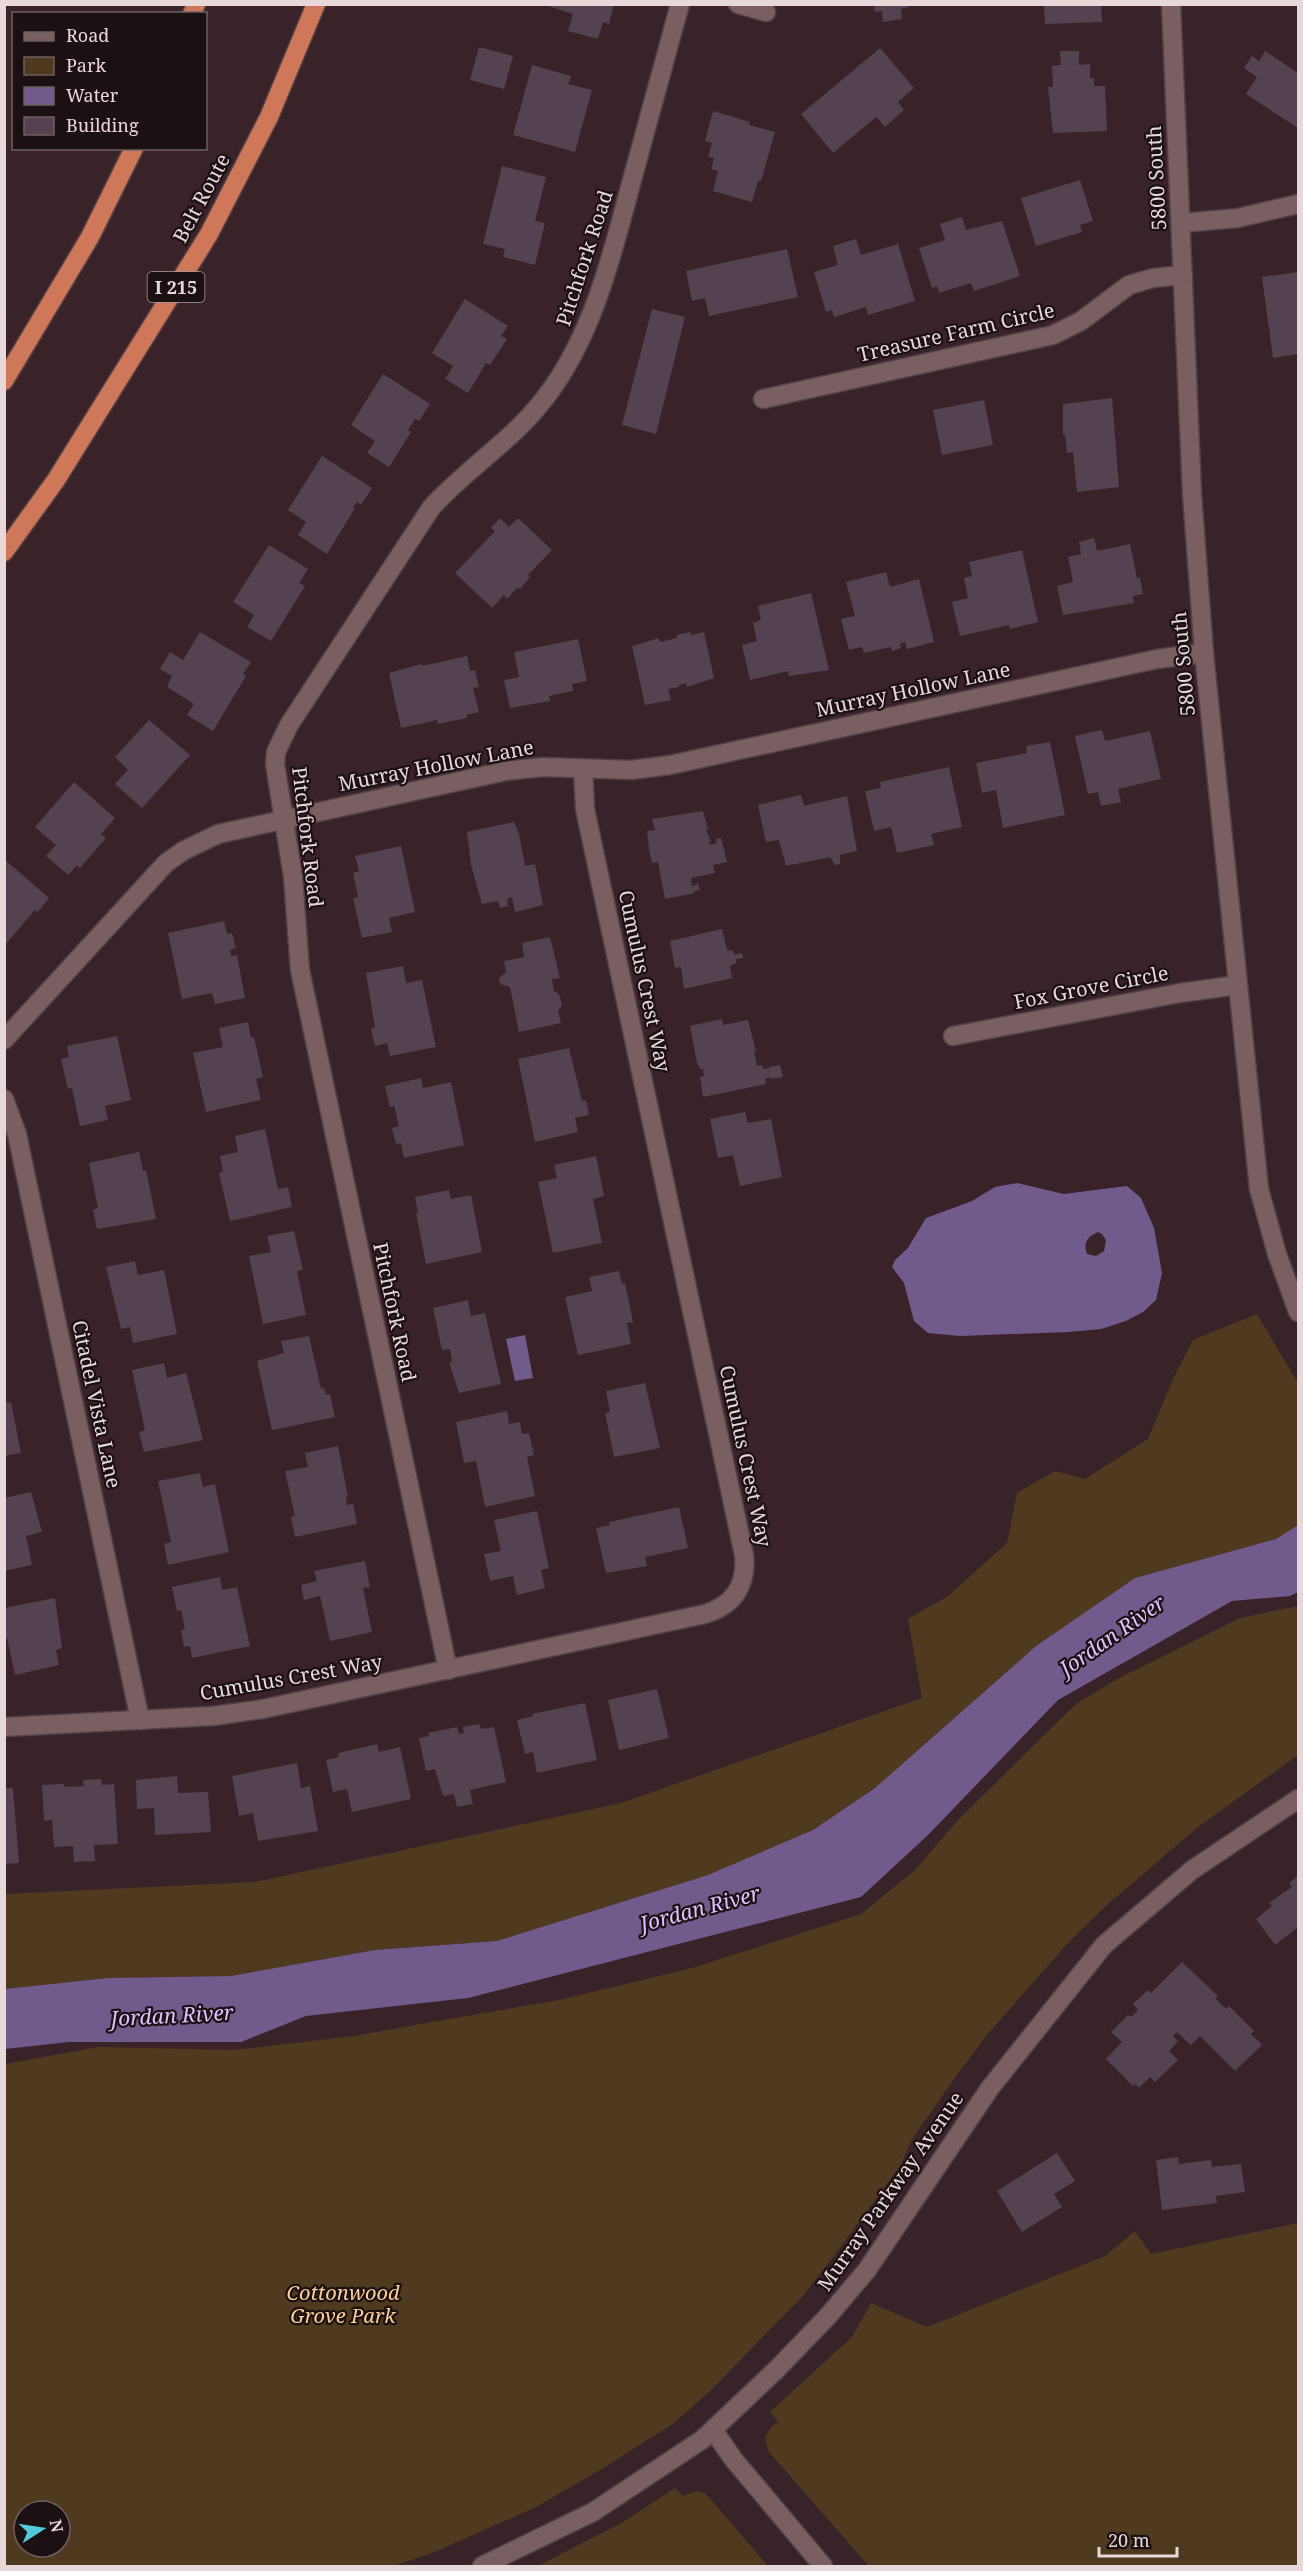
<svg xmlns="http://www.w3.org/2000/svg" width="1303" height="2571" font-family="'Noto Serif',serif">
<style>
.green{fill:#503a1f;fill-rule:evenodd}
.water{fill:#715b8d;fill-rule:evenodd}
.building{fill:#554150}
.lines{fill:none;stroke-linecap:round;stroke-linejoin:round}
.minor-casing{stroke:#554145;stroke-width:21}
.highway-casing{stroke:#554145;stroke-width:21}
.minor{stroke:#795e62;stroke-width:18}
.highway{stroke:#cf7759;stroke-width:18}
.labels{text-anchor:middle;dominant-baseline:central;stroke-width:4.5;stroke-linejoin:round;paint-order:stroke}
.shield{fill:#1b1012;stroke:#aa9c9e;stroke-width:1.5}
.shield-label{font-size:18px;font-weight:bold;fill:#e8d8da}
.street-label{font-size:20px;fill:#e8d8da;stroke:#1b1012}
.park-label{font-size:20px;font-style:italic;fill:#fecf98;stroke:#1b1012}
.water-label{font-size:21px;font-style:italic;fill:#dbc1fe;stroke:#1b1012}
</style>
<rect width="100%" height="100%" fill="#3a2328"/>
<g class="green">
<polygon points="1257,1314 1298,1383 1298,1525 1276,1539 1135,1578 1036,1646 875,1788 813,1830 708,1875 497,1941 375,1950 231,1976 108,1978 5,1989 5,1894 255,1882 621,1803 922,1698 908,1619 948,1596 1007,1543 1017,1493 1055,1471 1085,1479 1148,1439 1174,1377 1193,1340"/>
<path d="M1298,1606V1755L1198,1827L1107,1905L1067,1944L987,2035L954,2079L912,2139L900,2166L831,2260L801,2298L709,2392L674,2423L605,2467L536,2507L430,2554L393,2566H5V2064L99,2047L235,2050L354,2036L432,2022L559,2000L692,1968L861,1914L915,1870L958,1820L1077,1703L1121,1677L1240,1618ZM24,2511H60V2547H24Z"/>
<polygon points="1298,2223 1298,2566 869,2566 769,2452 765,2437 772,2426 779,2422 770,2412 852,2337 871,2303 927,2327 1105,2256 1135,2231 1151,2254"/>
<polygon points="675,2488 683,2496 697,2491 705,2493 768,2566 538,2566 625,2521"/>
</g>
<g class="water">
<path d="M1017,1183L1064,1194L1127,1186L1141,1198L1154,1228L1162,1273L1156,1300L1143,1312L1126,1321L1101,1329L1069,1332L960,1336L928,1333L914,1321L904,1283L892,1267L895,1260L908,1248L926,1218L972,1201L995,1187ZM1098,1232L1102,1234L1106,1240L1104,1251L1096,1256L1087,1254C1083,1242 1087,1237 1098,1232Z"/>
<polygon points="525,1335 533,1378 515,1381 506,1339"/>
<polygon points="1298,1525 1298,1592 1290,1596 1232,1601 1058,1700 928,1835 861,1897 468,1998 306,2016 241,2042 69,2042 5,2049 5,1989 108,1978 231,1976 375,1950 497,1941 708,1875 813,1830 875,1788 1036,1646 1135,1578 1276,1539"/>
</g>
<g class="building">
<polygon points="542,4 614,4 609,24 603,22 598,39 568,31 573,14"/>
<polygon points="874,4 908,4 909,7 901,9 902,19 883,22 882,11 875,12"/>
<polygon points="1044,4 1101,4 1102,22 1045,24"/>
<polygon points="479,47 513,56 504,89 470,80"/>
<polygon points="880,48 914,88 898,102 904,110 885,127 876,117 833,153 801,114"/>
<polygon points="1060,51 1079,51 1079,65 1090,64 1090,78 1094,78 1094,86 1105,86 1107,131 1053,133 1048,87 1053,87 1052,66 1061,65"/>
<polygon points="1265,51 1298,73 1298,128 1246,94 1257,77 1244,68 1252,56 1259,61"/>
<polygon points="532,65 571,76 568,84 592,90 575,152 513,135"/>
<polygon points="713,111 750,122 749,125 775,132 761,181 758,181 752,202 713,191 718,171 711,169 714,158 708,157 712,143 705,141"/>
<polygon points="502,166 546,177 535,221 545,223 535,265 503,257 505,249 483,244"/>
<polygon points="1080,180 1093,221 1080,225 1082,232 1036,246 1021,198"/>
<polygon points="962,217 966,230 1002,221 1020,276 974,291 971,283 939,293 937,286 932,288 919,248 945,240 940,224"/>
<polygon points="856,239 861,255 898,244 915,301 868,315 866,307 834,317 832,310 826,312 814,272 838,265 833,246"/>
<polygon points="787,249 798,297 709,316 705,298 692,301 686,271"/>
<polygon points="1298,272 1298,354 1273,358 1262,277"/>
<polygon points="465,299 508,326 501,336 507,339 490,365 486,363 468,393 445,379 453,366 432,353"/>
<polygon points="652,309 685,317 656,434 622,425"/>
<polygon points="383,374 430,404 419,421 415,419 408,430 411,432 389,467 367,453 375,441 351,425"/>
<polygon points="1112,398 1119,487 1077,492 1073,452 1067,453 1065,434 1063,435 1063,404"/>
<polygon points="984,400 993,445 942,455 933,410"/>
<polygon points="322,456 372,488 361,505 357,502 353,508 355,508 327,554 298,535 306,522 288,510"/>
<polygon points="500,518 509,527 518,518 552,550 528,575 530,577 520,589 518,587 507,599 504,595 492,608 455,573 495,531 491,528"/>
<polygon points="1094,538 1097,551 1130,544 1137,578 1140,578 1143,594 1133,596 1134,603 1063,615 1057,586 1073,582 1068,557 1081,554 1079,542"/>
<polygon points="269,545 308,569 299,583 305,586 271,641 247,627 254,615 233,602"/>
<polygon points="1022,550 1038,622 1010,629 1009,625 960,636 952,602 968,598 964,578 972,576 969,562"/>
<polygon points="886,572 890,587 919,579 934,642 907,649 905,642 900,644 901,648 892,651 891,647 864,653 862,647 849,650 841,619 855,616 846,582"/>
<polygon points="811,593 829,670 789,676 788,671 750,680 742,645 757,641 753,623 761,620 758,606"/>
<polygon points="200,632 251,662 243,674 246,676 213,731 187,715 194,704 167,687 172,676 160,669 170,652 183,660"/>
<polygon points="690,632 691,635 704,632 714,678 687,687 686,683 679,685 679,687 668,689 671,700 645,705 632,646 659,638 660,642 677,638 677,635"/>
<polygon points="578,639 587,681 572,684 573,691 549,696 550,701 510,708 504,680 519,677 514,652"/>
<polygon points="467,656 470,671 475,670 479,687 473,688 479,712 466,715 467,718 438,724 437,720 401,728 389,673 421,664 422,666"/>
<polygon points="149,720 190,755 142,808 115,784 128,770 115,757"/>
<polygon points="1102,730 1105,741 1150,731 1161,779 1118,789 1121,802 1101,806 1098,792 1088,794 1075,736"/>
<polygon points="1050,742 1065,815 1003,828 996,790 982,793 976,763 1027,753 1026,746"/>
<polygon points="949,767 962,827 931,834 934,845 897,853 891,827 874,831 865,791 881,788 880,782"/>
<polygon points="74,782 115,818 101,834 106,838 80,868 77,865 68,875 46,856 56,845 35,827"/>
<polygon points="801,795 804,806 847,796 857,851 840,855 840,864 835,865 830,857 786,866 779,840 766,842 758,805"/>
<polygon points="703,811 708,829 706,830 711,842 709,842 709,845 717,843 716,839 721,838 727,862 713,865 715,873 691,878 692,886 698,884 700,890 694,891 695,893 665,899 658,862 652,863 649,849 647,831 655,830 652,819"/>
<polygon points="514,822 519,834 525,866 535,864 543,905 515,912 512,897 507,899 508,906 500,908 498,901 482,904 471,865 467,832"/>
<polygon points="401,846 415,912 389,918 392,932 362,938 353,898 358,897 353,873 359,871 355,856"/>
<polygon points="4,859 49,898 38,912 35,910 4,946"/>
<polygon points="224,921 227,934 232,933 236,948 230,950 231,956 237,955 245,998 215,1004 212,993 182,999 168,933"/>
<polygon points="722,929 727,950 733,951 735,955 742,953 743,958 736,959 736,963 730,966 732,978 684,989 681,967 675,968 670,941"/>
<polygon points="550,937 560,978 552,979 554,991 559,994 562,1005 558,1011 561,1023 519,1032 510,987 500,984 499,978 506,972 504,961 524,957 522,943"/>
<polygon points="403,966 406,983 422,980 436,1047 390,1056 387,1043 375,1046 371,1029 375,1028 366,973"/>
<polygon points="722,1019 723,1025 748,1020 756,1051 754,1051 757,1066 762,1065 763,1069 767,1068 768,1071 769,1067 780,1065 783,1077 771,1079 769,1075 769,1078 765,1079 766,1084 703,1097 700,1077 704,1076 703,1069 700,1069 697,1063 690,1026"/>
<polygon points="248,1022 251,1038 254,1037 263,1077 256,1079 261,1100 206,1112 193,1053 223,1047 219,1028"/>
<polygon points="117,1036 131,1100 105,1106 108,1120 80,1126 72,1088 68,1089 61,1059 69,1057 67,1046"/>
<polygon points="569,1048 582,1101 586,1100 589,1115 575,1118 578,1132 535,1142 518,1059"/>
<polygon points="421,1078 423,1088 451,1082 464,1145 404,1158 401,1143 396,1144 392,1128 399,1126 394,1106 390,1107 385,1086"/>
<polygon points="745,1112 748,1123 771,1119 782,1177 740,1186 733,1155 718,1158 710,1119"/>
<polygon points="265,1129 278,1189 288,1187 292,1207 230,1221 219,1173 223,1172 220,1156 238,1152 235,1136"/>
<polygon points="139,1152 143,1171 146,1170 156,1219 97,1229 93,1210 98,1208 89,1163"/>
<polygon points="596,1156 604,1196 593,1199 602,1243 553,1253 538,1182 557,1178 554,1165"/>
<polygon points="449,1190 451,1199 471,1195 482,1252 426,1264 416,1213 418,1213 415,1197"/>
<polygon points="294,1231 303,1270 297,1271 306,1315 263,1324 249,1256 271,1252 267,1236"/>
<polygon points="135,1261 138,1275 164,1270 177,1334 133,1343 130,1327 121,1329 106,1267"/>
<polygon points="619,1271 622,1284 625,1283 633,1322 627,1323 631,1344 578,1355 565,1297 592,1291 589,1277"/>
<polygon points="468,1300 471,1316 485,1313 501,1384 459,1393 449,1362 452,1362 450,1349 442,1350 433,1308"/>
<polygon points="309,1336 321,1389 324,1388 326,1395 330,1394 335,1417 272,1430 257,1361 284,1353 281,1341"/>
<polygon points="164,1363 167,1378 186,1373 203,1440 144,1452 139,1432 145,1430 132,1370"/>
<polygon points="645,1383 660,1448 614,1457 605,1413 610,1412 606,1391"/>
<polygon points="4,1395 7,1403 11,1402 21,1453 4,1456"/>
<polygon points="507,1411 509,1424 520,1422 522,1434 529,1433 534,1455 527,1457 535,1496 485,1507 476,1461 464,1463 456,1422"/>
<polygon points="338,1446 348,1497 346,1497 347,1505 353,1504 357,1524 295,1537 291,1517 295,1516 285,1471 308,1467 305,1453"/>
<polygon points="200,1473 203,1487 215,1484 229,1552 168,1565 164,1544 171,1542 158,1481"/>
<polygon points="31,1492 42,1532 26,1536 32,1565 4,1571 4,1498"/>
<polygon points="679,1507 688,1548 645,1557 647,1566 606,1573 596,1528 610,1525 609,1522"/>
<polygon points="537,1511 549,1568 541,1570 545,1588 517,1595 513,1576 490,1581 484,1554 501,1551 494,1520"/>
<polygon points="365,1561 370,1587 363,1588 372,1632 330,1641 320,1596 304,1600 301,1585 317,1581 314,1571"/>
<polygon points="220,1577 222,1590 237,1587 250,1646 192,1658 190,1646 184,1647 181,1630 185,1629 181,1610 177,1611 172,1587"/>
<polygon points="55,1598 62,1648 56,1650 59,1665 15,1675 7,1638 4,1639 4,1608"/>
<polygon points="657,1689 669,1738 619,1750 608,1700"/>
<polygon points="585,1703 597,1760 537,1773 533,1752 525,1754 517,1720 533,1716 532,1714"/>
<polygon points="479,1724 481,1729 494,1727 506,1782 470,1790 473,1804 457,1807 454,1794 443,1796 435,1769 426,1771 419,1738 429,1736 428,1733 457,1727 459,1734 464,1733 463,1727"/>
<polygon points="377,1744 379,1752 400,1747 411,1799 352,1812 347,1789 333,1792 326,1760 339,1757 338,1753"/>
<polygon points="297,1763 301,1788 310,1786 318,1831 258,1841 253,1813 239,1816 232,1776"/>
<polygon points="177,1776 178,1793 208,1792 211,1832 155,1835 154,1808 137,1809 136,1780"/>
<polygon points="101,1779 102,1785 114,1784 118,1844 94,1845 95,1861 74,1862 73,1846 54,1847 52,1820 44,1821 42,1785 64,1784 65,1787 84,1786 83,1780"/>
<polygon points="5,1788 13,1788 19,1863 5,1864"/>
<polygon points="1298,1876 1298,1927 1275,1945 1256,1919 1272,1906 1269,1903 1292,1887 1289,1883"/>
<polygon points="1182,1962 1218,1996 1215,1998 1226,2009 1229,2006 1254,2031 1251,2034 1262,2045 1235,2071 1200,2036 1191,2045 1177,2032 1173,2036 1178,2041 1169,2051 1178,2060 1155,2082 1150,2077 1139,2088 1135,2084 1133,2086 1106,2059 1122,2042 1111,2032 1128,2015 1131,2017 1138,2010 1133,2004 1148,1990 1151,1993"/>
<polygon points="1057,2153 1075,2181 1054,2194 1062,2207 1022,2232 997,2191"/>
<polygon points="1178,2157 1179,2164 1211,2160 1212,2167 1241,2164 1245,2192 1216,2196 1217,2203 1162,2210 1156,2160"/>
</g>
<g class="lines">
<defs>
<g id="minor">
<polyline points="738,4 766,12"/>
<polyline points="1171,4 1192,494 1204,653 1259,1189 1277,1254 1298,1312"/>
<polyline points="1181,223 1238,218 1298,204"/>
<polyline points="763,399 1053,335 1081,321 1129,285 1153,278 1183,275"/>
<polyline points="953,1036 1180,993 1238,985"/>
<polyline points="4,1040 166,863 183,851 218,834 506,771 543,767 631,770 670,765 1157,659 1204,653"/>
<polyline points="4,1099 17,1134 140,1720"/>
<path d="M448,1670L300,970L293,877L275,764L276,752L289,725L431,508C466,469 513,440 545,398C593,336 612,255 632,180C648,121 664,63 680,4"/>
<path d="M4,1727L213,1716L263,1709L705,1614C734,1605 747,1585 744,1555L585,809L583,769"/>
<polyline points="713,2430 734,2460 823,2566"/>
<polyline points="482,2566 593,2512 703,2439 777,2369 829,2315 867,2270 990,2088 1104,1945 1192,1870 1298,1799"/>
</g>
<g id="highway">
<polyline points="192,14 196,4"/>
<polyline points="4,381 90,237 134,148"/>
<polyline points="4,552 56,480 209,234 269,117 316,4"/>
</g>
</defs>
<use href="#minor" class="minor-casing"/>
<use href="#highway" class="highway-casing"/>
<use href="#minor" class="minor"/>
<use href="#highway" class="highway"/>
</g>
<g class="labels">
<rect class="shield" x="147.5" y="272" width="57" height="30" rx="4.5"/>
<g class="shield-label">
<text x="176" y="287">I 215</text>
</g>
<g class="street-label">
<text transform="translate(1156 178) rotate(-93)">5800 South</text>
<text transform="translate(201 198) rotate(-62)">Belt Route</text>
<text transform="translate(584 258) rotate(-72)">Pitchfork Road</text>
<text transform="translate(956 332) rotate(-13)">Treasure Farm Circle</text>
<text transform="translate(1183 664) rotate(-95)">5800 South</text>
<text transform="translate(913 689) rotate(-12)">Murray Hollow Lane</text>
<text transform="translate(436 765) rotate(-11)">Murray Hollow Lane</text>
<text transform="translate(308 837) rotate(83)">Pitchfork Road</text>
<text transform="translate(645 981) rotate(78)">Cumulus Crest Way</text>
<text transform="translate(1091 987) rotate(-11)">Fox Grove Circle</text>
<text transform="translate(395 1312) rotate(78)">Pitchfork Road</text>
<text transform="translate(97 1404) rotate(78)">Citadel Vista Lane</text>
<text transform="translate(746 1456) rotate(78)">Cumulus Crest Way</text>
<text transform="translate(291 1677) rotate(-10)">Cumulus Crest Way</text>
<text transform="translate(890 2191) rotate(-55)">Murray Parkway Avenue</text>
</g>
<g class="park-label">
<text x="343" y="2292">Cottonwood<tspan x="343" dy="23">Grove Park</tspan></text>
</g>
<g class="water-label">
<text transform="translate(1112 1635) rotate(-35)">Jordan River</text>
<text transform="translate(700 1908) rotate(-15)">Jordan River</text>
<text transform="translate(172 2015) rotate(-3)">Jordan River</text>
</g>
</g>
<rect width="1303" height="2571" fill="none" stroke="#e8d8da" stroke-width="12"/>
<rect x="12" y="12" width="195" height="138" fill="#1b1012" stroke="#6d6062" stroke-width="1.5"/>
<rect x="24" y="32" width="30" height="9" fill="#795e62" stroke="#6d6062" stroke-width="1.5"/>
<text x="66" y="42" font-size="18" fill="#e8d8da">Road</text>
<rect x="24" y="57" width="30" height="18" fill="#503a1f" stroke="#6d6062" stroke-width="1.5"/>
<text x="66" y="72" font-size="18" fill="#e8d8da">Park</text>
<rect x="24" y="87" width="30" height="18" fill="#715b8d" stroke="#6d6062" stroke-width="1.5"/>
<text x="66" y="102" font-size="18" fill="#e8d8da">Water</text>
<rect x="24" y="117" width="30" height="18" fill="#554150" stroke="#6d6062" stroke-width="1.5"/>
<text x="66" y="132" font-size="18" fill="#e8d8da">Building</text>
<g transform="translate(42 2529) rotate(78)"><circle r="28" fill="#1b1012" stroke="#6d6062" stroke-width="1.5"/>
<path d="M0-4.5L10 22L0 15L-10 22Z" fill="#53cadc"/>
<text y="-9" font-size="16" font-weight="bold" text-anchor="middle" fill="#e8d8da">N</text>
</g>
<path d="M1099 2547v9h78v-9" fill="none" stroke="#e8d8da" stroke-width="3"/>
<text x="1108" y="2547" font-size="18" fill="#e8d8da" stroke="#1b1012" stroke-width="4.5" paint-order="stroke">20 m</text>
</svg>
